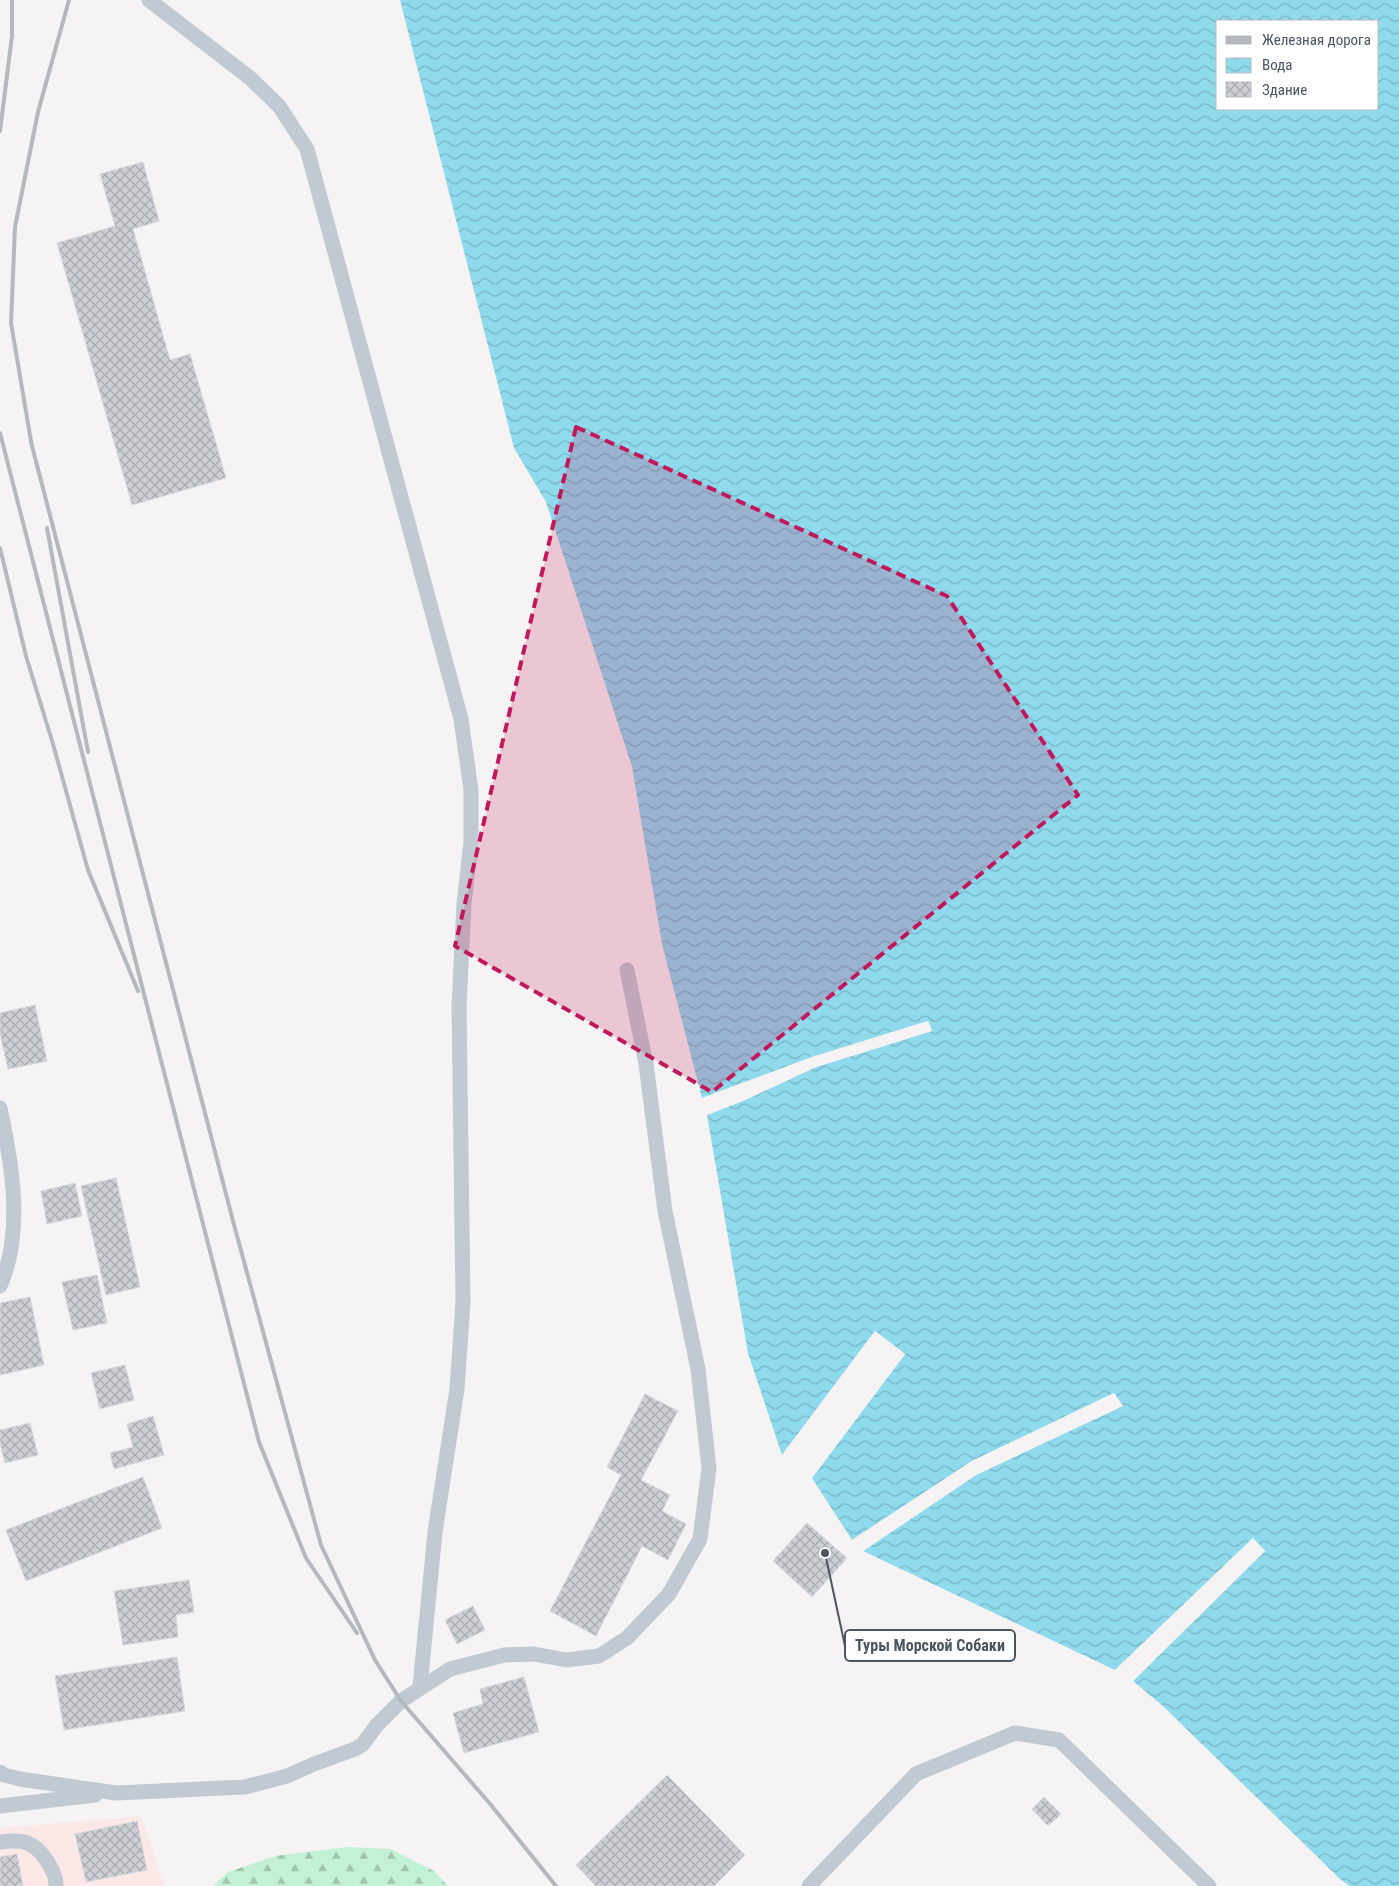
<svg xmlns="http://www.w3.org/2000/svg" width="1399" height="1886" font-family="'Roboto Condensed',sans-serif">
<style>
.medical{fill:#fce8e6}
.forest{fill:url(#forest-firs)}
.water{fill:url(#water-waves);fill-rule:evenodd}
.pier{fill:#f5f3f3}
.building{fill:url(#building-cross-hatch);stroke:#d7d9de}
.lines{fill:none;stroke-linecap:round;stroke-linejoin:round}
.lane{stroke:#c1cad2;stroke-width:15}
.rail{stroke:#b5b8bd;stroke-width:4}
.marked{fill:#c2185b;fill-opacity:0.2;stroke:#c2185b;stroke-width:4;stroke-dasharray:10 6;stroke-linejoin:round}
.leader{fill:none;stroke:#4a5661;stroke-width:2}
.callout-dot{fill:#4a5661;stroke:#fff;stroke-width:2}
.callout{fill:#fff;stroke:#4a5661;stroke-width:2}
.callout-label{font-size:16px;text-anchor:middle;font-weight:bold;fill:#4a5661}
</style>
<defs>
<pattern id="forest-firs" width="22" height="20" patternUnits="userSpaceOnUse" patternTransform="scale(1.25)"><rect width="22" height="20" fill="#c3f1d5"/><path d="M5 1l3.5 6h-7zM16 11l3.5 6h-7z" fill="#a0c6b0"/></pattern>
<pattern id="water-waves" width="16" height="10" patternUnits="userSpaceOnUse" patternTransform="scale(1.25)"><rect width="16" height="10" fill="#90daee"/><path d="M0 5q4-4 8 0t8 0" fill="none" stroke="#78b4c4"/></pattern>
<pattern id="building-cross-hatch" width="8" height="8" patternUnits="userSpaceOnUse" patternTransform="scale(1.25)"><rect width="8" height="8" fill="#cdcfd5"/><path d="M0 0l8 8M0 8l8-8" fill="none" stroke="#a8abb0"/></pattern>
</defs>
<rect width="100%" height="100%" fill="#f5f3f3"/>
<polygon class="medical" points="141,1816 164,1886 0,1886 0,1828"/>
<polygon class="forest" points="347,1847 391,1849 434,1871 448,1886 213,1886 228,1872 275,1856"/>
<path class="water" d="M400,0H1399V1886H1350L1340,1879L1164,1707L1133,1681L1265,1551L1253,1538L1115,1670L863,1551L976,1475L1122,1406L1114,1393L972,1461L852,1540L812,1478L905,1354L875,1331L782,1455L748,1353L707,1115L745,1100L816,1067L932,1031L928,1021L812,1057L702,1098L662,944L632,767L546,502L514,448ZM1218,21H1378V109H1218Z"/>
<g class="pier">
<polygon points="928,1021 932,1031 816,1067 745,1100 707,1115 707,1113 744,1098 815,1065 929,1030 927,1024 812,1059 703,1101 702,1098 812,1057"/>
<polygon points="875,1331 905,1354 812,1478 810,1476 902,1354 875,1335 784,1456 782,1455"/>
<polygon points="1114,1393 1123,1406 976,1475 863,1551 862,1549 975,1473 1119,1405 1113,1396 973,1463 854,1542 852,1540 972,1461"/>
<polygon points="1253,1538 1265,1551 1133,1681 1131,1679 1262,1551 1253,1542 1117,1672 1115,1670"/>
</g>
<g class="building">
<polygon points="143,162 159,221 133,229 170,360 190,354 226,478 132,505 57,243 115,226 100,174"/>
<polygon points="35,1005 47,1061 8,1069 0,1034 0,1013"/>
<polygon points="116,1178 140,1287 106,1295 81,1186"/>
<polygon points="75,1183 82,1216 47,1224 41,1191"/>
<polygon points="97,1275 107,1323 73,1330 62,1282"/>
<polygon points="30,1297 44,1365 0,1375 0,1303"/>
<polygon points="125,1365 134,1400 100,1409 91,1373"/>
<polygon points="645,1394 678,1411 641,1480 670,1495 662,1511 686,1524 668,1560 642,1546 596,1636 550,1611 621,1475 607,1467"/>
<polygon points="153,1416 164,1455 114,1469 110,1453 133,1447 127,1424"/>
<polygon points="30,1423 38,1455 5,1463 0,1443 0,1430"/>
<polygon points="143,1477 162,1528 26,1581 6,1530"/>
<polygon points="807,1523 847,1558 812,1597 773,1561"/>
<polygon points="189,1580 194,1612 176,1615 178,1637 123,1645 114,1591"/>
<polygon points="473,1606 485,1630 457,1644 445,1620"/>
<polygon points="177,1657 185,1711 64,1730 55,1676"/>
<polygon points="524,1677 539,1732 464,1753 453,1713 483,1704 480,1689"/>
<polygon points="667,1775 745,1855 714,1886 596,1886 576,1865"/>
<polygon points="1044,1797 1061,1814 1048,1826 1032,1809"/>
<polygon points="137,1821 147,1870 86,1882 75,1834"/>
<polygon points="17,1854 23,1886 0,1886 0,1857"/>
</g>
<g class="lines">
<g class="lane">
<polyline points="149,0 250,78 279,106 307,149 461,719 471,790 471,842 464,904 459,1005 463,1302 457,1389 435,1532 420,1687"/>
<path d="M0,1108C12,1164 24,1232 0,1286"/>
<polyline points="0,1772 4,1775 20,1779 116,1793 245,1787 287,1776 314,1764 355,1749 362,1745 377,1725 401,1701 450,1669 504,1655 534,1654 566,1660 599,1656 627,1638 669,1594 700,1539 709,1468 698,1369 665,1211 646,1064 627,970"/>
<polyline points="0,1806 95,1795"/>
<path d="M0,1842C22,1839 34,1841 47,1861C52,1870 56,1875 56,1886"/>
<polyline points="809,1886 916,1774 1015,1733 1059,1740 1209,1886"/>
</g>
<g class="rail">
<polyline points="0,131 12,36 12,0"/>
<polyline points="0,433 259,1442 306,1558 357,1633"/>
<polyline points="31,442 233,1221 321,1545 375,1660 401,1701 491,1805 556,1886"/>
<polyline points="32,447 11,323 15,227 38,112 69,0"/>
<polyline points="47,528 88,752"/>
<polyline points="0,548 26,656 53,744 88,870 138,991"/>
</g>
</g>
<path class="marked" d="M576,427L947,596L1078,795L712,1092L455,946Z"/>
<path class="leader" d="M825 1553L845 1646"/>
<circle class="callout-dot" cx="825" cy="1553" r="5"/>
<rect class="callout" x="845" y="1630" width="170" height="31" rx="5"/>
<g class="callout-label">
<text x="930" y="1651">Туры Морской Собаки</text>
</g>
<rect x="1216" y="20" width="162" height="90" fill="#ffffff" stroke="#b7bbc0"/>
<rect x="1226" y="36" width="25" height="8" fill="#b5b8bd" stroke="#b7bbc0"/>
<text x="1262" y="45" font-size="15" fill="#4a5661">Железная дорога</text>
<rect x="1226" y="58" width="25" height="15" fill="url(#water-waves)" stroke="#b7bbc0"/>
<text x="1262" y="70" font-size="15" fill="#4a5661">Вода</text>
<rect x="1226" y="82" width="25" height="15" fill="url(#building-cross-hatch)" stroke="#b7bbc0"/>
<text x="1262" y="95" font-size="15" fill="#4a5661">Здание</text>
</svg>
